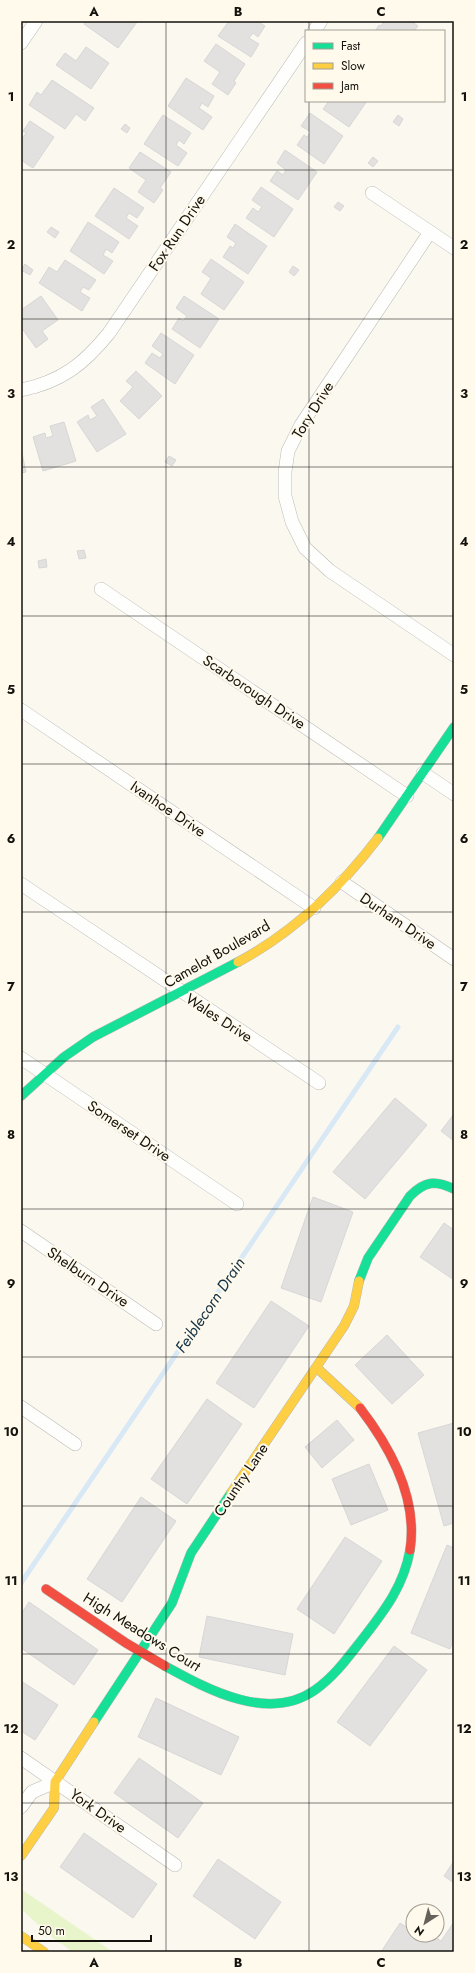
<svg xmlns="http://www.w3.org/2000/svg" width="475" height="1973" font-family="Jost,sans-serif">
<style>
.green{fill:#e8f5cb}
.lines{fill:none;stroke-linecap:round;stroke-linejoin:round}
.stream{stroke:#d8e9f5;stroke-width:5}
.building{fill:#e2e1e0;stroke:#d8d7d6}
.street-casing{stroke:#bcbab4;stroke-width:14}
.fast-casing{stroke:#bcbab4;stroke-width:10}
.slow-casing{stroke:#bcbab4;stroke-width:10}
.jam-casing{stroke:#bcbab4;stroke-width:10}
.street{stroke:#fefefd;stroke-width:13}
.fast{stroke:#16e098;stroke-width:9}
.slow{stroke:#ffcf43;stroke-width:9}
.jam{stroke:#f24e42;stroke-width:9}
.grid{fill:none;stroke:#14120d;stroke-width:1;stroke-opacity:0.55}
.labels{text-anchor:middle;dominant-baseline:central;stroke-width:4;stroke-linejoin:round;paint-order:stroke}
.street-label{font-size:15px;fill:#14120d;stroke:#fffaec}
.water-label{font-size:16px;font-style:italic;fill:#153347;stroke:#fffaec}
.neatline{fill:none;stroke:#14120d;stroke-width:1.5}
.grid-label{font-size:13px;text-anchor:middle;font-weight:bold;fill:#14120d}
</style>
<rect width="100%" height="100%" fill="#fbf8f0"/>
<polygon class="green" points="21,1889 113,1952 73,1952 53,1938 21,1909"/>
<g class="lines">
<polyline class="stream" points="21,1583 398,1027"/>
</g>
<g class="building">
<polygon points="86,21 136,21 137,22 118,48 84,24"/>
<polygon points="229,21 257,21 265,26 258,37 253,33 249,38 259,44 251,57 218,36"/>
<polygon points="384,21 411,21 418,26 414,31 375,31 379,25 381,26"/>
<polygon points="216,44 245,64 234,81 236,83 228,95 212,84 220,72 204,61"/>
<polygon points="86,47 109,63 91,89 56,65 65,53 76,61"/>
<polygon points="186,78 214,96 208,107 202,103 199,108 212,117 203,130 168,106"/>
<polygon points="52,80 94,108 85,121 76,114 65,129 29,105 37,92 41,95"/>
<polygon points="329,101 367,101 349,127 323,109"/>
<polygon points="310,113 343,136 324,164 297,145 304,135 307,137 311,132 301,126"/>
<polygon points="163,115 191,133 184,144 179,140 176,145 187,153 178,166 144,144"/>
<polygon points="398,115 403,119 399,126 393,122"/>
<polygon points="30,121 54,137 33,168 21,160 21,141 26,133 23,131"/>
<polygon points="125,124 130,128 127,133 121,129"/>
<polygon points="285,150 317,172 298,200 270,181 277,171 283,175 286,170 277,163"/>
<polygon points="140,152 171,172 160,188 163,190 154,203 138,192 146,180 129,168"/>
<polygon points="373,157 378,161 373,167 368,163"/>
<polygon points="261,187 293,209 274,237 246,218 253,208 258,212 262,207 252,200"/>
<polygon points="114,188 144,208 137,218 129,213 126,218 138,226 129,239 95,216"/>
<polygon points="338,202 344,206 340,211 334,207"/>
<polygon points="88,222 119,242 112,253 106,249 103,255 113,261 104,274 70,251"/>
<polygon points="235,224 267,246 248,274 223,257 230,246 233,248 236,243 227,237"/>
<polygon points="51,227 59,232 55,238 47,232"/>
<polygon points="211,259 244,282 224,310 201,294 211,278 202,272"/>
<polygon points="65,260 96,280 89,290 83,287 80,292 90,298 82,311 39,283 49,267 57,272"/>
<polygon points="25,264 33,270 30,275 21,270"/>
<polygon points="293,266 299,270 294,276 289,272"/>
<polygon points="41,296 58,320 42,331 48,339 36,348 21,327 21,310"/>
<polygon points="184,296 219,319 200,348 172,329 179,318 183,321 187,316 176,308"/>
<polygon points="161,333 194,355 175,384 145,363 152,353 160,358 163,354 152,346"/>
<polygon points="136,371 162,396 139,419 120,401 133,387 126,381"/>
<polygon points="103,399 126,434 97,452 77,422 88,415 90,420 97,416 91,407"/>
<polygon points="64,422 76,461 43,471 33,437 45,433 46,438 53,436 50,426"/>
<polygon points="21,449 26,472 21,473"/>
<polygon points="169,456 176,460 172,466 165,462"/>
<polygon points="84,550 86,558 79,559 77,551"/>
<polygon points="46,559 47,567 39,568 38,561"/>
<polygon points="395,1098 427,1125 365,1199 333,1172"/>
<polygon points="454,1114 454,1141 441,1131"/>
<polygon points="313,1197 353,1212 321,1302 281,1288"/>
<polygon points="444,1223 454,1230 454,1280 420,1257"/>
<polygon points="271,1301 309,1326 254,1408 216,1383"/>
<polygon points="387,1335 424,1375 392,1404 355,1365"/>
<polygon points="207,1399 242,1424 187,1504 151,1479"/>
<polygon points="337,1420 354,1440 322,1468 305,1447"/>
<polygon points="454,1423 454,1523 444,1526 418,1433"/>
<polygon points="369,1464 388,1510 351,1525 332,1479"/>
<polygon points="141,1497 176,1521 122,1602 87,1579"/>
<polygon points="345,1537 382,1561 334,1634 297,1609"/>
<polygon points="447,1545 454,1548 454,1639 450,1649 411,1633"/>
<polygon points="29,1602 98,1650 74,1685 21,1648 21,1614"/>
<polygon points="207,1616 293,1634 285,1675 199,1657"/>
<polygon points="394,1646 427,1670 370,1746 337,1722"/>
<polygon points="21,1681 58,1705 35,1740 21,1731"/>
<polygon points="156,1698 239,1737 221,1775 138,1737"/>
<polygon points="139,1758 203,1803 178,1838 114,1793"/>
<polygon points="84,1833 157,1884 133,1918 60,1867"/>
<polygon points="218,1859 281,1902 255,1939 193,1896"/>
<polygon points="454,1861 454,1883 444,1876"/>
<polygon points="454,1922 454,1952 381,1952 400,1923 413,1931 413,1935 432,1935 441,1941"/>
</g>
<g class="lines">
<defs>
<g id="street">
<polyline points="314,31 321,21"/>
<polyline points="21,43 36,21"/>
<polyline points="372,193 454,248"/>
<polyline points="430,232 301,425 288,451 285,472 285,496 292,522 305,548 330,571 454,655"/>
<path d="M21,390C61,382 84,364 109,333L306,43"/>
<polyline points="101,589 407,796"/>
<polyline points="21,710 314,908"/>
<polyline points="423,773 454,794"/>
<polyline points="342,882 454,959"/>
<polyline points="21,884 319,1083"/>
<polyline points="21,1058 237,1204"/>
<polyline points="21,1231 156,1324"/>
<polyline points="21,1407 75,1444"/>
<polyline points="21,1758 175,1865"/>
<polyline points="21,1807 32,1792 55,1782"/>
</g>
<g id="fast">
<polyline points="378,838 454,727"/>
<polyline points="21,1096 64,1057 93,1037 238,962"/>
<path d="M359,1281L368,1258L410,1196C425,1181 435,1180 454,1189"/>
<path d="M165,1666C207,1689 268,1723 315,1690C335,1676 349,1656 364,1637C385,1610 404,1585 410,1550"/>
<polyline points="94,1722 172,1603 191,1553 231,1493"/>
</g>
<g id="slow">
<path d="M238,962C294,932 340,888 378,838"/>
<polyline points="317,1368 360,1408"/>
<polyline points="231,1493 344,1326 354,1306 359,1281"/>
<polyline points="21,1856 54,1808 55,1782 94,1722"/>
<polyline points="21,1936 44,1952"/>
</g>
<g id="jam">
<path d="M360,1408C390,1447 418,1499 410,1550"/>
<polyline points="46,1589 126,1643 165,1666"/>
</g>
</defs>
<use href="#street" class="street-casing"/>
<use href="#fast" class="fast-casing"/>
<use href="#slow" class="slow-casing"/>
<use href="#jam" class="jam-casing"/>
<use href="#street" class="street"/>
<use href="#fast" class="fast"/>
<use href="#slow" class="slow"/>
<use href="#jam" class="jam"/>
</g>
<path class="grid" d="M166,21V1952M309,21V31M309,101V1952M21,170H454M21,319H454M21,467H454M21,616H454M21,764H454M21,912H454M21,1061H454M21,1209H454M21,1357H454M21,1506H454M21,1654H454M21,1803H454"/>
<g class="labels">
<g class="street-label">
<text transform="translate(177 233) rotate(-56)">Fox Run Drive</text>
<text transform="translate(313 410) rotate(-58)">Tory Drive</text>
<text transform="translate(254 692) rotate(34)">Scarborough Drive</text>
<text transform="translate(168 809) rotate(34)">Ivanhoe Drive</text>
<text transform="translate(398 921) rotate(34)">Durham Drive</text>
<text transform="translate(217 954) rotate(-30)">Camelot Boulevard</text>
<text transform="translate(219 1018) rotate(33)">Wales Drive</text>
<text transform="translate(129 1131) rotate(34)">Somerset Drive</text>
<text transform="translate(88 1277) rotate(34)">Shelburn Drive</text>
<text transform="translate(241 1480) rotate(-56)">Country Lane</text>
<text transform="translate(142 1632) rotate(32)">High Meadows Court</text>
<text transform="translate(98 1811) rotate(35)">York Drive</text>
</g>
<g class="water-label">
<text transform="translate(210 1305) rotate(-56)">Feiblecorn Drain</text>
</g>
</g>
<rect width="475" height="1973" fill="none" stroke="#fffaec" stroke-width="44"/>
<rect x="305" y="30" width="140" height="72" fill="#fffaec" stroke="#a19d93"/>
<rect x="313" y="43" width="20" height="6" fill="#16e098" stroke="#a19d93"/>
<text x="341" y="50" font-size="12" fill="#14120d">Fast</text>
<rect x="313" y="63" width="20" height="6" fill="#ffcf43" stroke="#a19d93"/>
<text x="341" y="70" font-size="12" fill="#14120d">Slow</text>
<rect x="313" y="83" width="20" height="6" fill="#f24e42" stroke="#a19d93"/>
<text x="341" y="90" font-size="12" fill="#14120d">Jam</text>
<g transform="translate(425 1923) rotate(216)"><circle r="19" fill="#fffaec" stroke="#a19d93"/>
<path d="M0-3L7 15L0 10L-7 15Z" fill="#65625c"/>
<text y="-6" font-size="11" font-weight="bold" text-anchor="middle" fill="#14120d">N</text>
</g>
<path d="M32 1935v6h119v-6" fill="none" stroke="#14120d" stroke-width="2"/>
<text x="38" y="1935" font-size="12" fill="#14120d" stroke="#fffaec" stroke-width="3" paint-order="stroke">50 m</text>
<rect x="22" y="22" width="431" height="1929" class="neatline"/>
<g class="grid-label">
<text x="94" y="16">A</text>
<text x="238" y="16">B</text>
<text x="381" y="16">C</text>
<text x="11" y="101">1</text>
<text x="464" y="101">1</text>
<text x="11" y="249">2</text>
<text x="464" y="249">2</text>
<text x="11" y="398">3</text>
<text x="464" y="398">3</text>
<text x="11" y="546">4</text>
<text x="464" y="546">4</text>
<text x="11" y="694">5</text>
<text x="464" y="694">5</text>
<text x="11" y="843">6</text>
<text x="464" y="843">6</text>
<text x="11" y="991">7</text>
<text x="464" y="991">7</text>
<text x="11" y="1139">8</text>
<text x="464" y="1139">8</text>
<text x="11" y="1288">9</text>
<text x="464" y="1288">9</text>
<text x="11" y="1436">10</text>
<text x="464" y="1436">10</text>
<text x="11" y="1585">11</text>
<text x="464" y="1585">11</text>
<text x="11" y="1733">12</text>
<text x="464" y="1733">12</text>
<text x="11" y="1881">13</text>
<text x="464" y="1881">13</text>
<text x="94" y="1967">A</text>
<text x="238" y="1967">B</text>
<text x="381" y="1967">C</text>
</g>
</svg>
